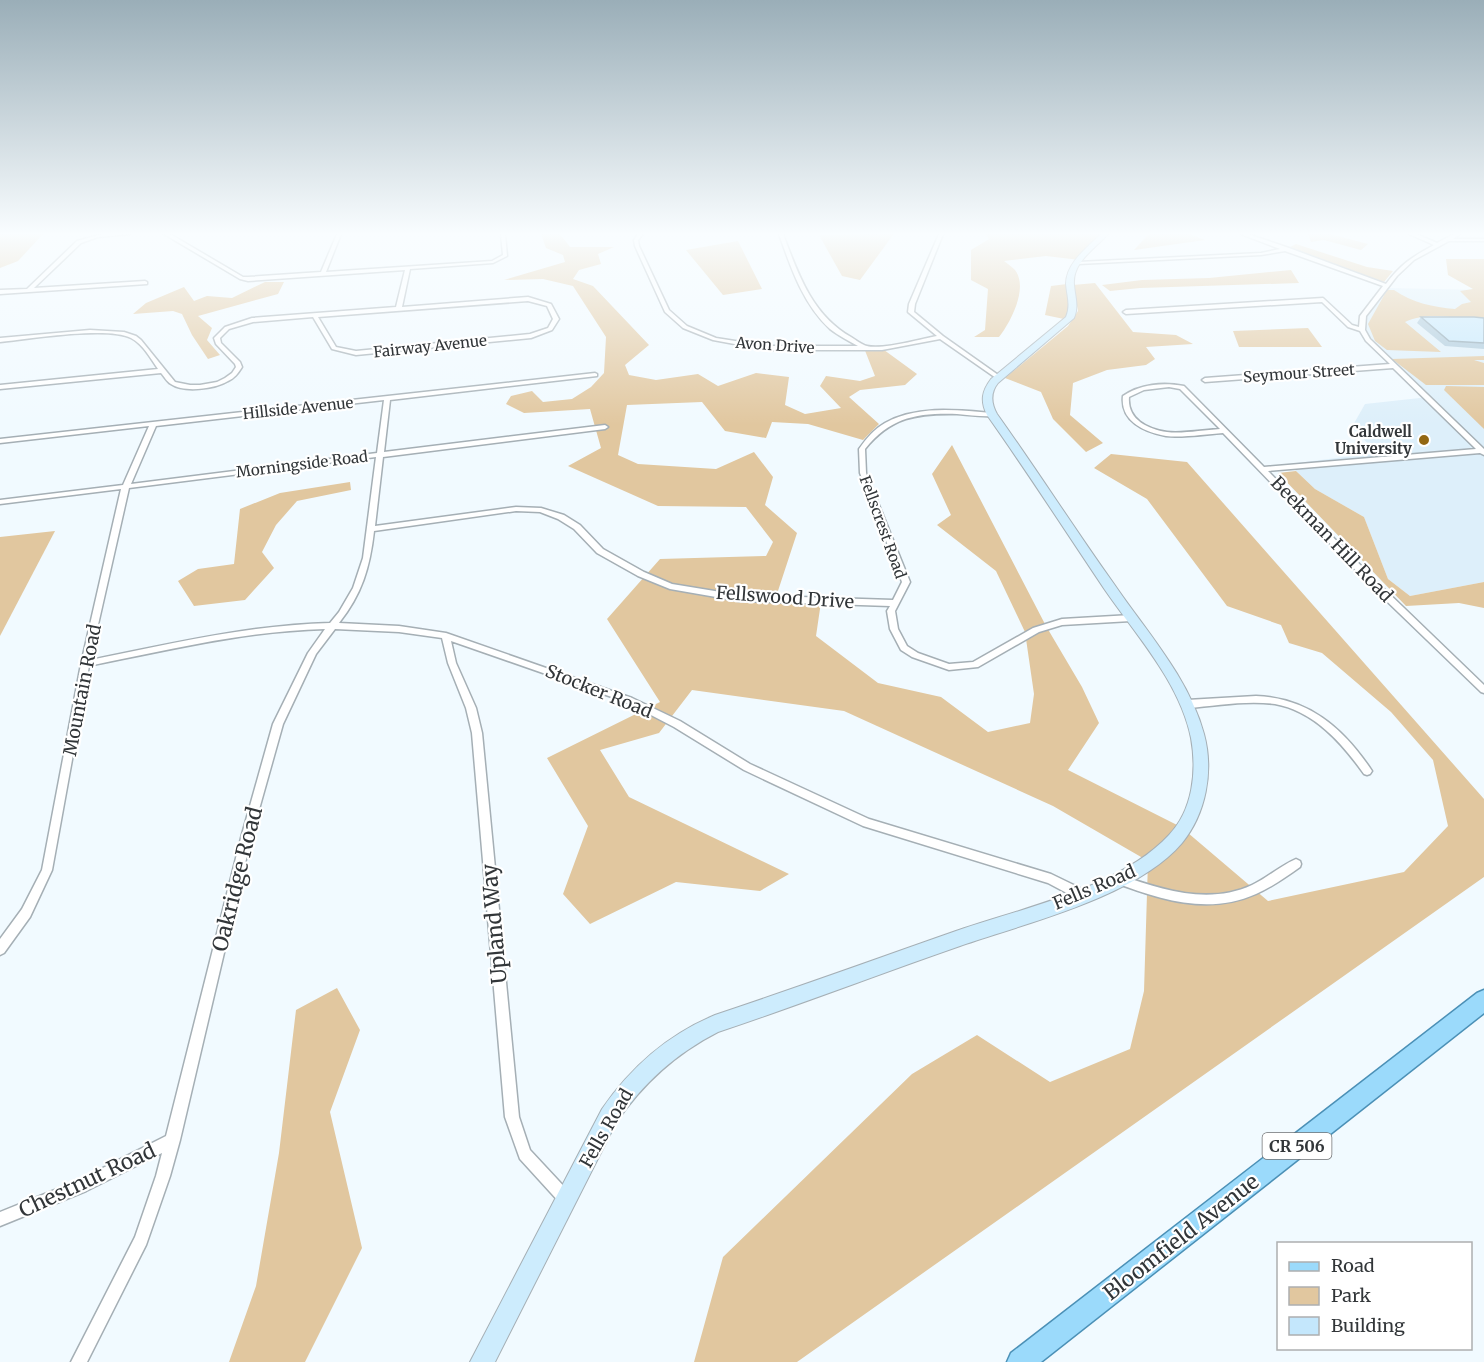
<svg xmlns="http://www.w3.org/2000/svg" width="1484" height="1362" font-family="Merriweather,serif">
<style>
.built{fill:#ddeffa}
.green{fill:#e1c79f}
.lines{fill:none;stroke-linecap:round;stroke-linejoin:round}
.street-casing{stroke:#a5afb5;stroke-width:3}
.secondary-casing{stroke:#a5afb5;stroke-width:2}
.primary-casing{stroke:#4b90b6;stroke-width:3}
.street{fill:#fff;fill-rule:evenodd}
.secondary{fill:#cdecfd;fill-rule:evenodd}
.primary{fill:#9bdafb;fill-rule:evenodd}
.wall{fill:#a9c7d9}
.building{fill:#c4e7fc;stroke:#89a2b0;stroke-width:1.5}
.poi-dot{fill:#936813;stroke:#fff;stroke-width:2}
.labels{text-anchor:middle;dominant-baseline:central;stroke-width:4.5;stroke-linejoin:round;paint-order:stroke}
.far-street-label{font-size:15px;fill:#323639;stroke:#fff}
.far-poi-label{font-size:15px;font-weight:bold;fill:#323639;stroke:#fff;text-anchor:end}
.shield{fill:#fff;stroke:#707274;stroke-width:1.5}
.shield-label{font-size:16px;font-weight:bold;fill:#323639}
.street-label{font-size:18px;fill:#323639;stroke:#fff}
.near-street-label{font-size:21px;fill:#323639;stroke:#fff}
</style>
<rect width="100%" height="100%" fill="#f1faff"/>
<polygon class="built" points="1387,288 1484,290 1484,582 1410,596 1388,579 1364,517 1315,489 1289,464 1377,453 1352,427 1365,404 1429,397 1367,335 1365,319"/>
<g class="green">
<polygon points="0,234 43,234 18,261 0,268"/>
<polygon points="541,234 560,234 570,247 614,247 598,254 601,264 579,270 573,279 593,286 649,345 625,365 629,375 656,380 698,374 718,386 756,373 789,377 785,405 805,414 841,408 820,386 826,376 860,381 875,376 864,348 880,347 917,374 905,385 860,390 849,397 879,424 863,440 808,424 772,422 766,438 725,431 702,402 627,405 618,455 638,464 716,469 754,452 773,477 765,505 797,533 775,600 821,602 816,636 878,683 941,697 988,732 1030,723 1034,694 1025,632 996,571 937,525 951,515 932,474 952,445 1046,626 1082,687 1099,723 1068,770 1181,827 1268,901 1404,872 1448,826 1433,760 1391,712 1322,653 1289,643 1281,625 1227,606 1147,499 1094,468 1111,454 1187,462 1484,799 1484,877 797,1362 694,1362 723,1257 912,1074 977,1035 1050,1082 1130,1049 1144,991 1148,861 1053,806 844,711 692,690 659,733 600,750 629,797 789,874 760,891 676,882 590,924 563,894 588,826 547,758 660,702 607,619 660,559 766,556 773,542 746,507 658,506 568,466 601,448 590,409 524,413 506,404 511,396 532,391 543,402 572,399 591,387 604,373 606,337 573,286 543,279 504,280 565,262 563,255 546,248"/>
<path d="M986,234H1104L1080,260L1046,256L1004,261C1008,264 1012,267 1015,270C1029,288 1010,323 999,337H974L985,330L988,289L971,280V250L989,239Z"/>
<polygon points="1149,234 1190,234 1205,240 1134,250"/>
<polygon points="1308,234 1330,234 1368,244 1361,250 1324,240 1311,242"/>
<polygon points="819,235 892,234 893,235 860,280 842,276"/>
<polygon points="738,241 762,289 723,295 686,250"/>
<polygon points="1296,244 1367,267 1393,271 1384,282 1288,248"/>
<path d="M1446,259H1484V324C1460,317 1427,311 1405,322L1441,352L1387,350L1375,341L1368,324L1387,290H1394C1413,303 1433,307 1455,309L1462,304L1471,302L1460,291L1473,289L1448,275Z"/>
<polygon points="1291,270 1299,283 1140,288 1110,291 1102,285 1142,280 1209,278"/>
<polygon points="265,282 284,282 278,294 198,316 212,328 207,340 220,355 208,359 192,335 182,314 173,311 133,314 146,303 184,287 194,301 207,296 232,298"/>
<polygon points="1095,283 1133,332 1176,335 1193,344 1146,347 1155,359 1146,365 1107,370 1073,383 1070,415 1103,443 1086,452 1053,419 1041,392 1005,378 1068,326 1078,311 1073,285"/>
<polygon points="1067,284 1070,310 1064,319 1045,315 1051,286"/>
<polygon points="1308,328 1322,347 1239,347 1233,331"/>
<polygon points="1484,356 1484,360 1474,360 1484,363 1484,385 1426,385 1392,359"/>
<polygon points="1446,386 1484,387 1484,429 1444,390"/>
<polygon points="1296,471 1315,489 1364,517 1388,579 1410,596 1484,582 1484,608 1459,603 1406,606 1278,473"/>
<polygon points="350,482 351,490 297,501 276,525 262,552 274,568 245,600 194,606 178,581 198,569 234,564 240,509 280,493"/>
<polygon points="55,531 0,636 0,537"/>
<polygon points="337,988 360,1030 330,1112 362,1248 305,1362 229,1362 256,1286 279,1153 296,1010"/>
</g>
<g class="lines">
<defs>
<g id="street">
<polygon points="103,234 130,234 98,237 81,243 34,288 145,281 147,282 147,284 0,294 0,290 27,289 77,241"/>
<path d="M164,234H170L243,277H248L321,272L337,234H341L326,272L492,261L503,255L501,234H505L507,256L493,263L410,269L402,307L528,297L551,304L559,319L552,330L531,338L356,355L332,349L313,317L253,322L229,329L220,338L221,343L240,362L242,367C238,373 235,378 228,381C215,389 184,393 171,384C167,382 164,376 161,373L0,389V385L158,369C151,359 143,344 131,338C108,326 28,339 0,342V338L90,330L124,332L136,336L141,340L175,382L190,385H200L217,382L225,378L232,373L236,367L235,364L216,344L214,338L225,327L252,318L396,307L405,270L248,281L240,279ZM528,301L547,306L553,319L548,328L530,334L356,351L336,347L318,317Z"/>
<path d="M638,234H643L638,240L639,246L669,310L687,326L716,338L767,346H858C849,341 839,336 830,329C803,304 791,268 779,234H783C798,274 812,315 851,337C856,340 862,345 867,346C883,350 920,339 937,336L908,312L909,304L939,234H943L915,304L914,312L943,336L1001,377L996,378L940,339L882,350H767L713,340L683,328L665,312L635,246L634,240Z"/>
<path d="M1241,234H1248L1289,248L1386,284C1401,264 1412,257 1434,245L1409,234H1416L1437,243L1454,234H1460L1453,239H1484V241H1449L1414,260L1397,276L1366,316L1365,330L1370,339L1484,449V455L1480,453L1268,471L1377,582L1484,685V693L1481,692L1371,586L1223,433C1207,434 1182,438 1166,436C1144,432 1120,421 1123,396C1140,384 1163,382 1184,386L1264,467L1476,449L1393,368L1205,382L1202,380L1205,378L1390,364L1366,341L1360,331L1348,327L1322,302L1126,314L1123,312L1126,310L1323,298L1352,325L1359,327L1360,316L1383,286L1285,251L1261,255L1078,264L1076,263L1078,262L1261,253L1280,249ZM1169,387L1180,389L1220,429C1203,430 1182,434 1167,432C1147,429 1127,419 1129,397L1144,390Z"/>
<path d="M595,373L597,374V376L390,400L384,452L605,425L608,427L605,429L383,457L375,526L516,507L541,508L564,515L580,525L603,549L644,572L672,584L739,595L893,600L902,582L860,473L859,449C866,439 874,429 885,423C917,405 958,410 992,413L995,415L994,416C982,417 969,415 957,414C917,413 891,417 865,449L866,473L910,582L895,611L898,629L907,646L918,653L949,664L973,662L1033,628L1062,619L1131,615L1135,618L1131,621L1062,625L1039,632L978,667L949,670L912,657L901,650L890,629L887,611L890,606L739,601L670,589L638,576L597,553L574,529L558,519L540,512L516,511L374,531C370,567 362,594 339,623L399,626L446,633L632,698L680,721L750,764L869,819L1051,874L1086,891L1088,895L1086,899L1082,900L1078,899L1048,883L863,826L744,770L674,727L626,702L451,641L456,663L476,708L482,733L519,1117L530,1150L571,1194L573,1199L571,1204L566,1206L561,1204L520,1159L505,1117L472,733L466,708L448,663L442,638L399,632L335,629L316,654L283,724L251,838L180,1140L170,1176L146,1245L87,1362H71L135,1237L156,1176L162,1153L86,1191L0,1226V1212L77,1181L166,1136L241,838L273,724L308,653L325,629C246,631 167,650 89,666L52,870L30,917L4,953L0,955V939L22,909L42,870L81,664L121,489L0,504V500L123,485L149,426L0,443V439ZM384,400L377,453L131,484L156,426ZM376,457L363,558L353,588L339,612L330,623C249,625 170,644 90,660L129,488Z"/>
<path d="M1256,696C1308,698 1342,727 1370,768L1372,771L1370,774L1367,775L1364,774C1342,743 1314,711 1275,704C1246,700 1216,706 1187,708L1184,706L1182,704L1184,702L1187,700Z"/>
<path d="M1296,859L1300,861L1301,864L1300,867C1286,877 1272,887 1256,894C1209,915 1161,900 1116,883L1115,880L1116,877L1120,875C1162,890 1209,905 1252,885C1267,878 1280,866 1296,859Z"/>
</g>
<path id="secondary" d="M1101,234H1108C1095,249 1072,262 1074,285C1075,297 1079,306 1074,318L998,383C990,393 991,403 997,414C1037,470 1074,528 1114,584C1146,631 1189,678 1204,734C1214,771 1206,814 1182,843C1136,897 1026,923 960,946C879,974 799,1005 718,1032C675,1054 643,1083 616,1123L495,1362H470L602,1109C631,1067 667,1035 715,1015C796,988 876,959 956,931C1022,908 1120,888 1169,835C1193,810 1197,771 1191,738C1180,683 1136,635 1105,590C1066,532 1028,473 987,415C980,401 982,391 991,379L1066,317C1071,305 1067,296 1066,284C1066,263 1087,248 1101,234Z"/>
<polygon id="primary" points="1484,990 1484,1013 1041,1362 1007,1362 1011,1353 1477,993"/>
</defs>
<use href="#street" class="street-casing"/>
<use href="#secondary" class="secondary-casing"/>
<use href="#primary" class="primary-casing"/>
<use href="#street" class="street"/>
<use href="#secondary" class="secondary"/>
<use href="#primary" class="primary"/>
</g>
<polygon class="wall" points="1421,317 1484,318 1484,349 1445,346 1417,323"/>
<polygon class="building" points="1421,317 1474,317 1484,318 1484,343 1449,341"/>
<linearGradient id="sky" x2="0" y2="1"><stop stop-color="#9aaeb8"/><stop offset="0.55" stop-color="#f9fdff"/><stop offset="1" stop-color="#f9fdff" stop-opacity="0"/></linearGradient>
<rect width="1484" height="425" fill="url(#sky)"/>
<circle class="poi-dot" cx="1424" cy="440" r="6"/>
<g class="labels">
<g class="far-street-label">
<text transform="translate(775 345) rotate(4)">Avon Drive</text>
<text transform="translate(430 346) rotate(-6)">Fairway Avenue</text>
<text transform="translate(1299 373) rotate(-4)">Seymour Street</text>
<text transform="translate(298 408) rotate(-6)">Hillside Avenue</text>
<text transform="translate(302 464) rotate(-7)">Morningside Road</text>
<text transform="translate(883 527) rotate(70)">Fellscrest Road</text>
</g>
<g class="far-poi-label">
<text x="1412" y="431">Caldwell<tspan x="1412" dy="17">University</tspan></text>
</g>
<rect class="shield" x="1262.5" y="1133" width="69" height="26" rx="4.5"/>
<g class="shield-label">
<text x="1297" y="1146">CR 506</text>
</g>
<g class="street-label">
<text transform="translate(1332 539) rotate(46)">Beekman Hill Road</text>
<text transform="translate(785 597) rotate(4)">Fellswood Drive</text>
<text transform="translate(82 690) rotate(-79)">Mountain Road</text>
<text transform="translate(599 691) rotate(22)">Stocker Road</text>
<text transform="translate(1094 887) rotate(-23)">Fells Road</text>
<text transform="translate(606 1128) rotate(-60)">Fells Road</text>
</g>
<g class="near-street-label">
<text transform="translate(237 879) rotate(-76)">Oakridge Road</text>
<text transform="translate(494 924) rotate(-95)">Upland Way</text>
<text transform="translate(87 1180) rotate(-25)">Chestnut Road</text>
<text transform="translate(1181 1237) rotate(-38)">Bloomfield Avenue</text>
</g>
</g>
<rect x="1277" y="1242" width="195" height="108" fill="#ffffff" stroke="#adafb0" stroke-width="1.5"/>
<rect x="1289" y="1262" width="30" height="9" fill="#9bdafb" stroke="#adafb0" stroke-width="1.5"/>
<text x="1331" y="1272" font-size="18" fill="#323639">Road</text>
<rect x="1289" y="1287" width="30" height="18" fill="#e1c79f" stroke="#adafb0" stroke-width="1.5"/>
<text x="1331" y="1302" font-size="18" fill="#323639">Park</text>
<rect x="1289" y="1317" width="30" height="18" fill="#c4e7fc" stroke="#adafb0" stroke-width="1.5"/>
<text x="1331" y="1332" font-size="18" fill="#323639">Building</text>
</svg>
